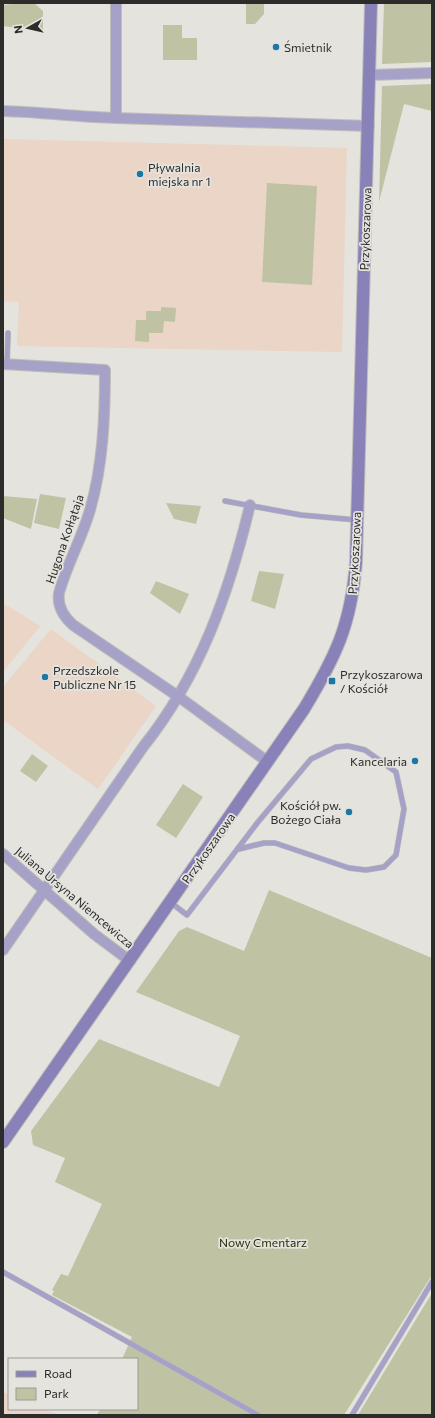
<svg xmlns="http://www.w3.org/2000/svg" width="435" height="1418" font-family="Commissioner,sans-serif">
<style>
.education{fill:#ead5c7}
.green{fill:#bfc3a4}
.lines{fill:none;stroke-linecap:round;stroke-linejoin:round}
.lane-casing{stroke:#c0beba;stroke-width:6}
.street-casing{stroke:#c0beba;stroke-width:12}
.secondary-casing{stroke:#c0beba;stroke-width:14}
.lane{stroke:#a6a2c7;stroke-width:5}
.street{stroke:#a6a2c7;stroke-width:10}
.secondary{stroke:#8982b8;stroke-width:12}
.poi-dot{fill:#1b78a5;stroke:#e5e3de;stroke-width:1.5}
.labels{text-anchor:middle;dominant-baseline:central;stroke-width:3.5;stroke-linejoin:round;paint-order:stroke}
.poi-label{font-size:12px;fill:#2c2c2a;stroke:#e5e3de;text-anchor:start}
.street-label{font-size:12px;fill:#2c2c2a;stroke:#e5e3de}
.park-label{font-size:12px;fill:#2a2c08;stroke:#e5e3de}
</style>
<rect width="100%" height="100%" fill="#e5e3de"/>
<g class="education">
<polygon points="3,139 347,148 342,352 17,346 19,302 3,301"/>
<polygon points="3,603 40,626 3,672"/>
<polygon points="51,629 156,706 98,789 3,720 3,687"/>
<polygon points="3,1392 9,1394 9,1409 45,1409 59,1415 3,1415"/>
</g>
<g class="green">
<polygon points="21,3 34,3 43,11 43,32 3,26 3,5"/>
<polygon points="246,3 264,3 264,14 255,24 246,24"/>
<polygon points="384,3 432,3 432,62 382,64"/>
<polygon points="163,25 182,25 182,38 197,38 197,60 163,60"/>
<polygon points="432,84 432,111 404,104 379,202 382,86"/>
<polygon points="267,183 317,186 312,285 262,282"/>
<polygon points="161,307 176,308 175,322 164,321 163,333 149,333 149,342 135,341 136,320 146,320 146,311 161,311"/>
<polygon points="40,494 66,498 59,529 34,523"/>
<polygon points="3,496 37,499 31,529 3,518"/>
<polygon points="166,503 201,506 196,524 174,519"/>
<polygon points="259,571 284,574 275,609 251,601"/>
<polygon points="156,581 189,594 180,614 150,593"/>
<polygon points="32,754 48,766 36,782 20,771"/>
<polygon points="183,784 203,797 176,838 156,825"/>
<polygon points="269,890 432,958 432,1275 344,1415 97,1415 100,1409 137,1409 137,1359 122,1359 132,1337 52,1295 54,1291 52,1290 61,1274 68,1276 102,1204 55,1182 65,1158 33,1145 31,1131 99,1039 219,1087 240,1036 136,992 179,931 187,927 244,951"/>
<polygon points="432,1293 432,1415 358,1415"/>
</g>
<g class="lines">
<defs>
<g id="lane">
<polyline points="7,364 8,333"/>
<polyline points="225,501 301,515 357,520"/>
<polyline points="170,902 187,915 258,822 311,759 336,747 348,746 365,750 396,772 404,809 396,855 384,867 366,870 349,868 275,843 264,843 239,849"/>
<polyline points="3,1272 258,1415"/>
<polyline points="352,1415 432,1282"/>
</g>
<g id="street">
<polyline points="116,3 116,118 369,126"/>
<polyline points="370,75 432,73"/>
<path d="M3,111C41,112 78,117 116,118"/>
<path d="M3,364L105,370C105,416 103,465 90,510C82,538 67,564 59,593C57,606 63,616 73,625L179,697L268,762"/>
<polyline points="3,854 94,934 130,961"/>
<path d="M3,950L143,747C200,676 229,593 250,505"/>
</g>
<path id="secondary" d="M3,1142L304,709C336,656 351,625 356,562L371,3"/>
</defs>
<use href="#lane" class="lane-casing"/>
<use href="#street" class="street-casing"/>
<use href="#secondary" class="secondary-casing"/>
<use href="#lane" class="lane"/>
<use href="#street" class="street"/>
<use href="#secondary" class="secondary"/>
</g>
<g class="poi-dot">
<circle cx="276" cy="47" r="4"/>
<circle cx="140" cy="174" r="4"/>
<circle cx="45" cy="677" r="4"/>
<rect x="328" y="677" width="8" height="8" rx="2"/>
<circle cx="415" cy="761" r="4"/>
<circle cx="349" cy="812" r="4"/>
</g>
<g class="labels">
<g class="poi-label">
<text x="284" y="47">Śmietnik</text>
<text x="148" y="167">Pływalnia<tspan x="148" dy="14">miejska nr 1</tspan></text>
<text x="53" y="670">Przedszkole<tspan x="53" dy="14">Publiczne Nr 15</tspan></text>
<text x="340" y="674">Przykoszarowa<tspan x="340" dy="14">/ Kościół</tspan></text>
<text x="407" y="761" text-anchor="end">Kancelaria</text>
<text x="341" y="805" text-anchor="end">Kościół pw.<tspan x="341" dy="14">Bożego Ciała</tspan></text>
</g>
<g class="street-label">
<text transform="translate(365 229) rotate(-88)">Przykoszarowa</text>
<text transform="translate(64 539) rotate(-71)">Hugona Kołłątaja</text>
<text transform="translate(354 553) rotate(-87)">Przykoszarowa</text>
<text transform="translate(208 848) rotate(-55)">Przykoszarowa</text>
<text transform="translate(75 897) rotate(40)">Juliana Ursyna Niemcewicza</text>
</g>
<g class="park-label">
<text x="263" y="1242">Nowy Cmentarz</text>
</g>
</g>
<rect width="435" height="1418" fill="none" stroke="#2c2c2a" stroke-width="8"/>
<rect x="8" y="1358" width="130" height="52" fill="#e5e3de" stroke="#9b9a96"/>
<rect x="16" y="1371" width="20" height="6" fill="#8982b8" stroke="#9b9a96"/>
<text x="44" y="1378" font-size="12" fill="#2c2c2a">Road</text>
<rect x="16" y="1388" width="20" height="12" fill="#bfc3a4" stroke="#9b9a96"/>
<text x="44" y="1398" font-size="12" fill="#2c2c2a">Park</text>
<g transform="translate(28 28) rotate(262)" stroke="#e5e3de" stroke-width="3" paint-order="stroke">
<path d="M0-3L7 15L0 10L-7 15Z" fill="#2c2c2a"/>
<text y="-6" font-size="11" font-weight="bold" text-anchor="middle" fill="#2c2c2a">N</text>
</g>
</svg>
